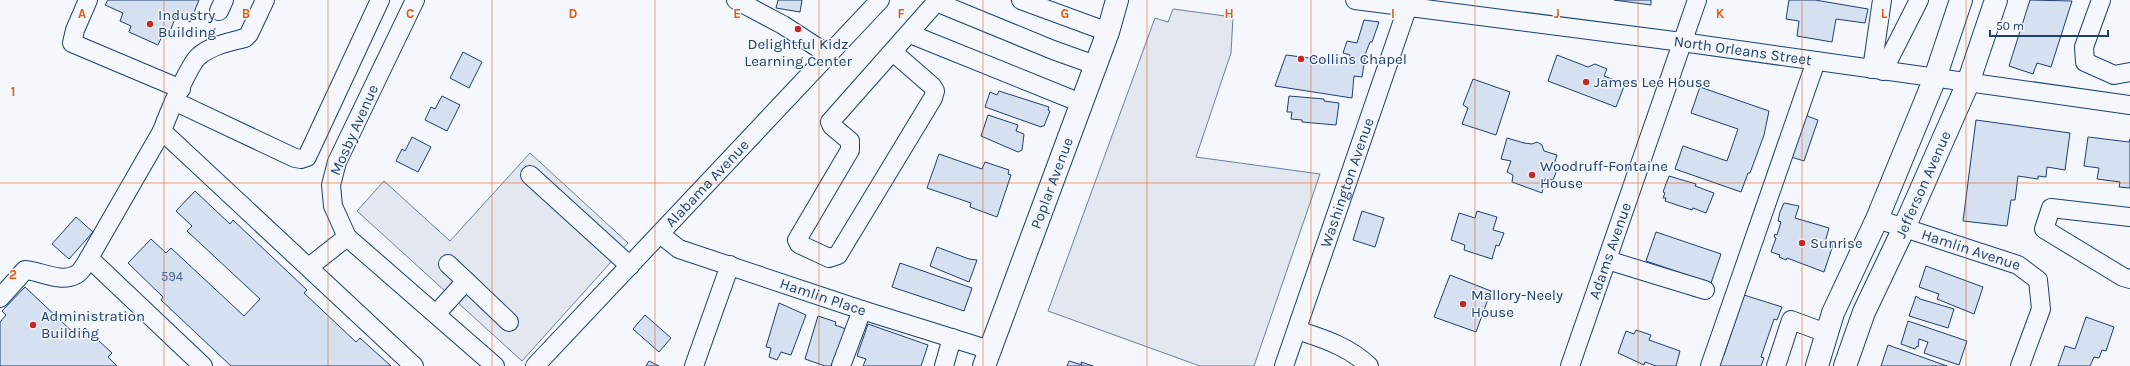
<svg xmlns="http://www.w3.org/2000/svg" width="2130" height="366" font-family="Karla,sans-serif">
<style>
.parking{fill:#e3e8f0;stroke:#687fa3}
.building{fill:#d5e0f0;stroke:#1d3f73}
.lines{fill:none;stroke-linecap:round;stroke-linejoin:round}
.minor-casing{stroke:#1d3f73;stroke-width:20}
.major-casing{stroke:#1d3f73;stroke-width:24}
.minor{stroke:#f4f7fb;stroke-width:18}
.major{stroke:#f4f7fb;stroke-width:22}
.grid{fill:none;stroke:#e8590c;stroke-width:1;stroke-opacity:0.55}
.poi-dot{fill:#c62828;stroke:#f4f7fb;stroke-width:1.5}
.labels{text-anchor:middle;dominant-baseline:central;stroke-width:3;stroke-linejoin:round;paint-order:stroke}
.number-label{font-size:13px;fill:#4b6792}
.poi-label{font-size:15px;fill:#1d3f73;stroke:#f4f7fb;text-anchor:start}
.street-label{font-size:15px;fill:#1d3f73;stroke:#f4f7fb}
.grid-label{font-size:13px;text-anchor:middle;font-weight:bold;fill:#e8590c;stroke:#f4f7fb;stroke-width:3;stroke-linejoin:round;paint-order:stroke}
</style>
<rect width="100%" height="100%" fill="#f4f7fb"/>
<g class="parking">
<polygon points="1173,9 1233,17 1231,53 1196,157 1320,174 1254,366 1200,366 1048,311 1155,18 1168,22"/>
<polygon points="530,153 628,243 522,361 357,211 384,181 450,241"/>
</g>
<g class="building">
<polygon points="108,0 199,0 190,22 176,16 169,34 163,34 158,45 129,32 131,26 120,21 123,13 105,5"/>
<polygon points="778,0 802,0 800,12 776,8"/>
<polygon points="1614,0 1651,0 1651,5"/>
<polygon points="1789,0 1815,0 1868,9 1865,23 1836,19 1832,42 1797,36 1799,21 1786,19"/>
<polygon points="2030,0 2072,1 2051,67 2037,63 2033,74 2009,66"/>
<polygon points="1364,20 1379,22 1372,42 1370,42 1366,52 1362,77 1354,76 1352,98 1275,86 1286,55 1348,63 1350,55 1343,53 1347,41 1357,43"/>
<polygon points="463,52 482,62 469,88 450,78"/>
<polygon points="1557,55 1588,67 1595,64 1607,69 1604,76 1625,84 1616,107 1548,81"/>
<polygon points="1473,79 1510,92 1496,135 1462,124 1468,108 1463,105"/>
<polygon points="1700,87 1769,111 1764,135 1750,173 1748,173 1741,192 1675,169 1683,146 1727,161 1738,129 1691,113"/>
<polygon points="999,91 1049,107 1048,110 1050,111 1044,126 1042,126 1041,127 985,107 990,92 997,95"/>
<polygon points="442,96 460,105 447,131 425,120 431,107 435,109"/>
<polygon points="1289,96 1324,99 1324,101 1339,103 1336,125 1302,122 1302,120 1291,119 1292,112 1287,112"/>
<polygon points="1802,114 1818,120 1804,161 1788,156"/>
<polygon points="988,115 1018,125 1016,131 1024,134 1022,150 1018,152 981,136"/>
<polygon points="1976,120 2070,133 2065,170 2047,167 2046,177 2038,176 2038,179 2018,176 2015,200 2011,200 2007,226 1963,221"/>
<polygon points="412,137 431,147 418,172 396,161 402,149 405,151"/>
<polygon points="2088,137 2129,142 2130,139 2130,188 2119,187 2120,182 2097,179 2099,168 2084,166"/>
<polygon points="1507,138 1524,143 1532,144 1537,142 1542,145 1544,151 1557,155 1553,168 1557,170 1553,180 1545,179 1542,193 1512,182 1513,175 1507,172 1511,161 1501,159"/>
<polygon points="939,154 982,169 985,162 1009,170 1008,174 1011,175 997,217 970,207 971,203 927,188"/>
<polygon points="1669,176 1696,184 1695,186 1714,193 1706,213 1693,208 1692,210 1665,201 1666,198 1663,198 1665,193 1663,192"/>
<polygon points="195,191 230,224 233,220 307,290 304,293 356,342 360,338 391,366 231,366 161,300 163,297 128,263 151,239 166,253 171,248 244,316 260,299 187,231 192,226 176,211"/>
<polygon points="1784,203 1799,206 1795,218 1829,228 1825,242 1833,245 1824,272 1787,258 1786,260 1779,257 1780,255 1771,252 1776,238 1774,237 1775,234 1777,235 1781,222 1778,221 1780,212"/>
<polygon points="1362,211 1384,218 1375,247 1353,240"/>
<polygon points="1477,211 1497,217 1493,230 1504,233 1499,246 1496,245 1492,259 1464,250 1465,245 1451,240 1459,213 1475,218"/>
<polygon points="76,217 93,232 69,259 52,244"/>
<polygon points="1656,232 1721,254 1711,283 1646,261"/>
<polygon points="937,247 969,259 977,260 969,282 930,266"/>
<polygon points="900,263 972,288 964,311 892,287"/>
<polygon points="1926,266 1983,287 1974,314 1937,299 1939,294 1919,287"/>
<polygon points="1450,275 1491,291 1476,332 1434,317"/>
<polygon points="25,287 77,336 85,328 112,353 108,357 117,366 0,366 0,322 6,315 2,311"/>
<polygon points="1744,295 1782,307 1777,320 1774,319 1761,357 1764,358 1761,366 1715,366 1719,354 1724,355"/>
<polygon points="1916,296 1920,299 1954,309 1948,328 1909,316"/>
<polygon points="779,303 806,315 791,355 781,352 777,360 769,357 771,348 766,347"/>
<polygon points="645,315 671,338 659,352 633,329"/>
<polygon points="818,316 836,322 835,325 846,329 831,366 825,366 805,359"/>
<polygon points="2086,317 2114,327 2106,351 2102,350 2099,358 2094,357 2090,366 2058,366 2065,346 2075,349"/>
<polygon points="1908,321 1967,341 1959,365 1924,353 1928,342 1919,339 1918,347 1917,346 1915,349 1901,344"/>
<polygon points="868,324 928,345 921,366 863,366 866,359 857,356"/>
<polygon points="1636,330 1651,335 1649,340 1680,351 1676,366 1656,366 1645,362 1644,365 1618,353 1626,331 1634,334"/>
<polygon points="1888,345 1947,366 1881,366"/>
<polygon points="649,361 659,366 646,366"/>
<polygon points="1069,361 1082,365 1081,362 1093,366 1067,366"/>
</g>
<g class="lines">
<defs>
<g id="minor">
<polyline points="88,0 75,30 72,43 181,89"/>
<polyline points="415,0 337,162 331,185 333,206 347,237 495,366"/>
<polyline points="736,0 783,25 829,55"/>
<polyline points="1021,0 1108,32"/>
<path id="s1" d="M1355,0L1682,42L2130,105"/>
<polyline points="2101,0 2084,47 2085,62 2114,75 2130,72"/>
<polyline points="936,2 1053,50 1095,65"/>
<polyline points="219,11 224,0"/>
<polyline points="910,34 1081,103"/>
<polyline points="893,52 932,86 935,91 933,98 838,255 829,258 799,244 797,240 850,150 850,141 832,126 830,122 938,0"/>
<polyline points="1872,69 1882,0"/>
<polyline points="1883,71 1919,0"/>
<polyline points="174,101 295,158 301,159 307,157 380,0"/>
<path d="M162,131C167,117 189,64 199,56C212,45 230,42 245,38L249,34L265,0"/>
<polyline points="530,175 630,266"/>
<polyline points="2130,217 2051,208 2044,229 2123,277 2130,279"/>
<path id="s2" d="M1877,219L2018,265L2038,280L2041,309L2020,366"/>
<path id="s3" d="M660,234L679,249L862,310L990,350"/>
<polyline points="1607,260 1705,290"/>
<polyline points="309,267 347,237"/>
<polyline points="466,281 509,322"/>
<path d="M0,298L25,270C41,271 60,283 75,275C81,273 86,263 89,258"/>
<polyline points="436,314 466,281 448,264"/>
<path d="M1297,330C1324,339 1348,346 1369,366"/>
<polyline points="203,366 89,258 162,131 414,366"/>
<path id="s4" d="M535,366L880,0"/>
<polyline points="694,366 730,265"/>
<polyline points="841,366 862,310"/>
<polyline points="944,366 952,338"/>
<path id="s5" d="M1284,366L1410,0"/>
<path id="s6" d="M1570,366L1697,0"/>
<polyline points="1710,366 1816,61"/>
<polyline points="1776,366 1791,320 1826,333"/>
</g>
<g id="major">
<path id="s7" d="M984,366L1108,32L1117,0"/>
<polyline points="1817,366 1833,313 1877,219 1935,78 1961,0"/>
<path id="s8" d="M1845,366L1864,312L1904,228L1968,83L1996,0"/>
</g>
</defs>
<use href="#minor" class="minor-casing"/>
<use href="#major" class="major-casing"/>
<use href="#minor" class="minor"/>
<use href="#major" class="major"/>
</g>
<path class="grid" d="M164,0V366M328,0V366M492,0V366M655,0V366M819,0V366M983,0V366M1147,0V366M1311,0V366M1475,0V366M1638,0V366M1802,0V366M1966,0V366M0,183H2130"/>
<g class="poi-dot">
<circle cx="150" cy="24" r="4"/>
<circle cx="798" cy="29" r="4"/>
<circle cx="1301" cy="59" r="4"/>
<circle cx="1586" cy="82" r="4"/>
<circle cx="1532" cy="175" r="4"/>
<circle cx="1802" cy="243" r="4"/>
<circle cx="1463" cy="304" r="4"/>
<circle cx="33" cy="325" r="4"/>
</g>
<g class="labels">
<g class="number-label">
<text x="172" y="276">594</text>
</g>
<g class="poi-label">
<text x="158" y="15">Industry<tspan x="158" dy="17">Building</tspan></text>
<text x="798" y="44" text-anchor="middle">Delightful Kidz<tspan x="798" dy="17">Learning Center</tspan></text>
<text x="1309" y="59">Collins Chapel</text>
<text x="1594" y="82">James Lee House</text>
<text x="1540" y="166">Woodruff-Fontaine<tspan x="1540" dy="17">House</tspan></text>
<text x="1810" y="243">Sunrise</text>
<text x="1471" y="295">Mallory-Neely<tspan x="1471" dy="17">House</tspan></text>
<text x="41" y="316">Administration<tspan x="41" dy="17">Building</tspan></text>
</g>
<g class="street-label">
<text stroke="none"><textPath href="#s1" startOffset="391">North Orleans Street</textPath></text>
<text transform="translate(354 130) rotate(-66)">Mosby Avenue</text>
<text stroke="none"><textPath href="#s7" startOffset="195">Poplar Avenue</textPath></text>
<text stroke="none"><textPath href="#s5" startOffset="194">Washington Avenue</textPath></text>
<text stroke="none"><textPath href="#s4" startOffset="251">Alabama Avenue</textPath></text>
<text stroke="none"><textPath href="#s8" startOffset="198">Jefferson Avenue</textPath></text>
<text stroke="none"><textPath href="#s6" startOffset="122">Adams Avenue</textPath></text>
<text stroke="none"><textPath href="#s2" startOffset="99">Hamlin Avenue</textPath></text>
<text stroke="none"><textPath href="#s3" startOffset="176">Hamlin Place</textPath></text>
</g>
</g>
<g class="grid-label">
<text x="82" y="18">A</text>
<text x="246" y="18">B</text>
<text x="410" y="18">C</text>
<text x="573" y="18">D</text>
<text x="737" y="18">E</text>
<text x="901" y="18">F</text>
<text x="1065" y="18">G</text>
<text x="1229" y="18">H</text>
<text x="1393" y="18">I</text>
<text x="1557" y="18">J</text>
<text x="1720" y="18">K</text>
<text x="1884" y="18">L</text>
<text x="13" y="96">1</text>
<text x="13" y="279">2</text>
</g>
<path d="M1990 30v6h118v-6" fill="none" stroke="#1d3f73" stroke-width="2"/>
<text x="1996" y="30" font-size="12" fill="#1d3f73" stroke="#f4f7fb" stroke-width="3" paint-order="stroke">50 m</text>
</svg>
